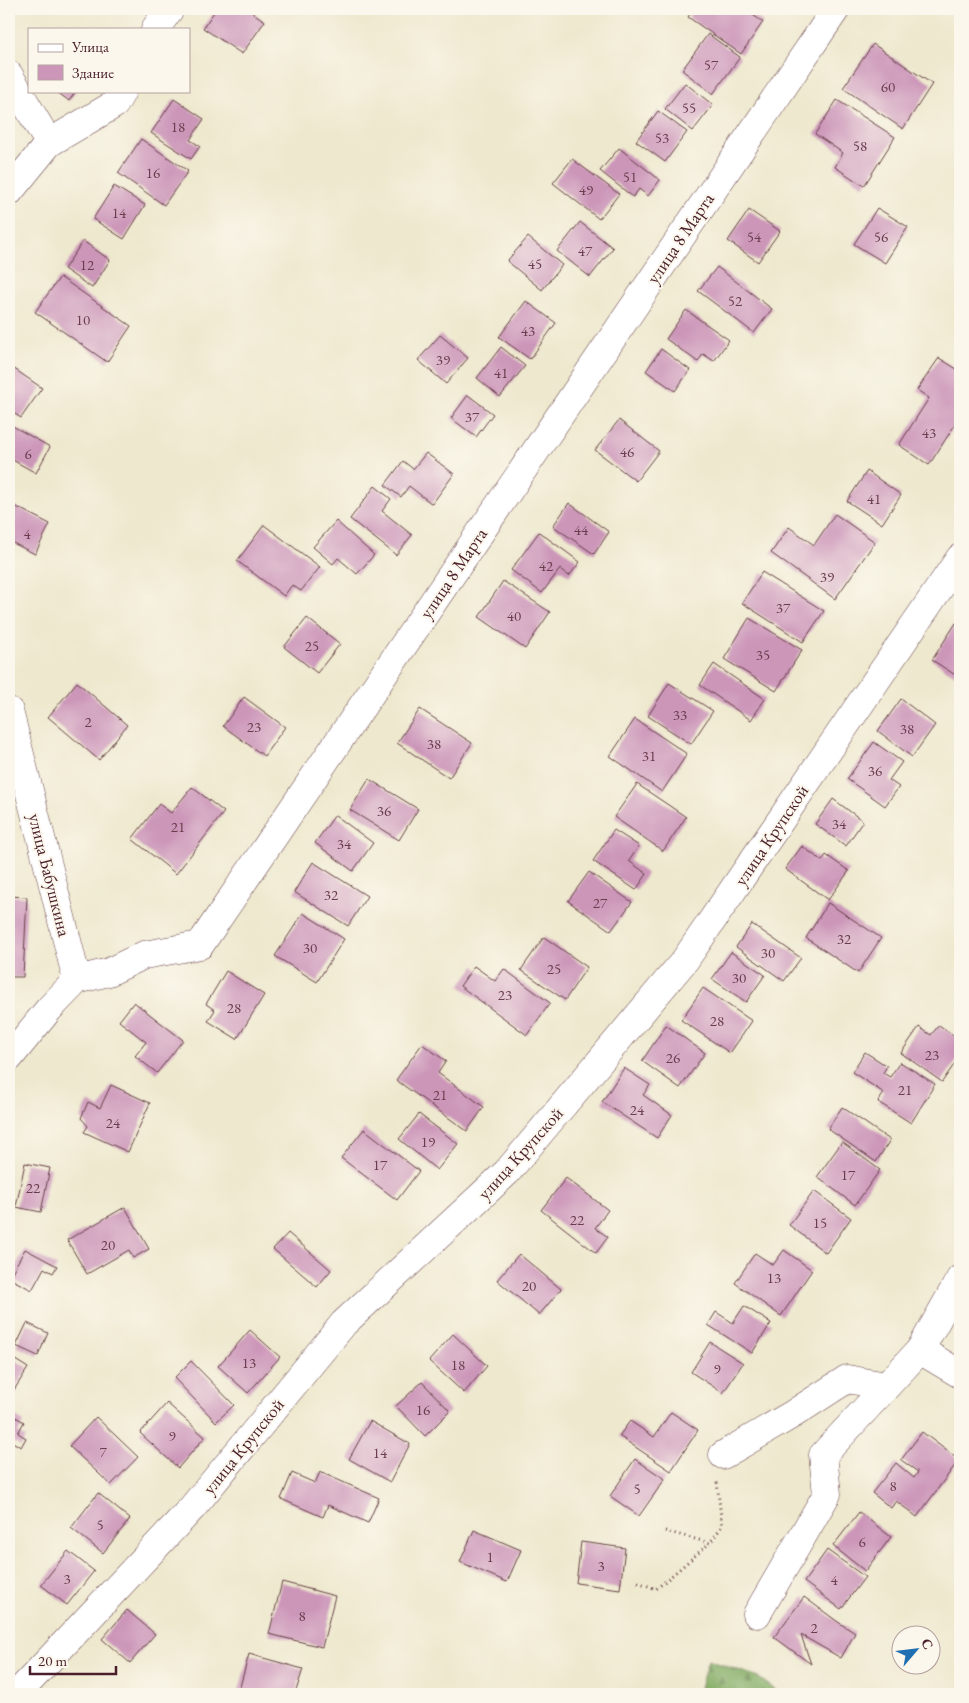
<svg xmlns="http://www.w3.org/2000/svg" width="969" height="1703" font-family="'EB Garamond',serif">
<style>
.forest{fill:url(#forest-firs);stroke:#656446}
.building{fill:#cc96b9}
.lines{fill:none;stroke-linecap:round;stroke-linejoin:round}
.minor-casing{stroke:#633d43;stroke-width:29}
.path{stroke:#633d43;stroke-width:3;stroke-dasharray:1 4;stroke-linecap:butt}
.minor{stroke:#fff;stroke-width:28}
.labels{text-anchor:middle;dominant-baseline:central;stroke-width:4;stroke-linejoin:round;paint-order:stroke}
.number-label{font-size:15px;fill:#6a3d4e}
.street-label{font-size:18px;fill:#4a1f2b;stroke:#fbf7ec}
</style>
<defs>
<pattern id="forest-firs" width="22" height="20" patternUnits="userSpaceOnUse" patternTransform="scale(1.25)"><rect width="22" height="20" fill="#80aa60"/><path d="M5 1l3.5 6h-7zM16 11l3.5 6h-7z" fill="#6b8a4f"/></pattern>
</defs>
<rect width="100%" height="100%" fill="#fbf7ec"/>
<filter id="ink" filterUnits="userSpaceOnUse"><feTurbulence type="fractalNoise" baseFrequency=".02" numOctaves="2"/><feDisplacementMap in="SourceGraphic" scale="10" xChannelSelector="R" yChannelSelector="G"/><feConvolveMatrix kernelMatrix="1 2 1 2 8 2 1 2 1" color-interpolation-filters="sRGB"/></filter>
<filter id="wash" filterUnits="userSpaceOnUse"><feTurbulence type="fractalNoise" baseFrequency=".0096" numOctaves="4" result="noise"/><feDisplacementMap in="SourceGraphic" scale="20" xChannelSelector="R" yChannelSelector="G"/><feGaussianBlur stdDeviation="1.12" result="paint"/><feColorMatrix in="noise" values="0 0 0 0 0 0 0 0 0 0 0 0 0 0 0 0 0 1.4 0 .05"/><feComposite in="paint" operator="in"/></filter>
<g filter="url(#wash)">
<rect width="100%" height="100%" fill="#eee8ce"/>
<polygon class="forest" points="708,1660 756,1676 781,1694 698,1694"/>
<g id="blocks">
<g class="building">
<polygon points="216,9 247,9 265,21 242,54 203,28"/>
<polygon points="694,9 721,9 723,10 724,9 744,9 763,22 741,54 688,17"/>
<polygon points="708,34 740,57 713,94 682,70"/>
<polygon points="873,44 932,84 903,129 843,88"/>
<polygon points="685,83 713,105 693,131 665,109"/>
<polygon points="56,91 76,91 69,101"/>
<polygon points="174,99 204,119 190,140 200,146 191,159 151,133"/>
<polygon points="837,100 895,137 864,186 835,167 843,153 815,134"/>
<polygon points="658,111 687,132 665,162 636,141"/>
<polygon points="141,139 188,171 164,205 118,173"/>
<polygon points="619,148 660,180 648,196 639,189 633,197 600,171"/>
<polygon points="572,159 619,194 599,219 553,183"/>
<polygon points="114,186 145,205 124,239 93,219"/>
<polygon points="877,208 908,227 885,263 854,244"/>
<polygon points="749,210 780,231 758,262 728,241"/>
<polygon points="580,222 613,248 590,277 557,251"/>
<polygon points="528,237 562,265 542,290 507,261"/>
<polygon points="83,241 110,260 92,288 64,269"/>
<polygon points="717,267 772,309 754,333 698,291"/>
<polygon points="60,277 131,326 107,362 35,312"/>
<polygon points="526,301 556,323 530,359 499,337"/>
<polygon points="686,310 729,340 714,361 703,354 698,362 666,339"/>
<polygon points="440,335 468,358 446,384 418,360"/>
<polygon points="501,347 525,366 500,397 477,378"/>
<polygon points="661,349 690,370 675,391 646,371"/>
<polygon points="939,358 960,371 960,417 929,465 899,445 929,398 917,390"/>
<polygon points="10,366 42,388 21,418 9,410 9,368"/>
<polygon points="468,395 493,414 476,437 451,418"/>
<polygon points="619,420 659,451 636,481 595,450"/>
<polygon points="9,424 50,447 36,473 9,458"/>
<polygon points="426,453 454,474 432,504 409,486 401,497 385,485 403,461 413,469"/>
<polygon points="867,471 901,495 882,524 847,501"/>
<polygon points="375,486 391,499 382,511 412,535 396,555 350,519"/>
<polygon points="9,503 50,524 35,554 9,541"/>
<polygon points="569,503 609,532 594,554 553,526"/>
<polygon points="835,514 875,542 835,599 771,553 789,527 814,545"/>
<polygon points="336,521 374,555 357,574 338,558 333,564 313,547"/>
<polygon points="264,525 320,567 301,591 292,585 284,596 237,561"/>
<polygon points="539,532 580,562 569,576 560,569 542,593 511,570"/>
<polygon points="762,572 824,611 803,642 742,603"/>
<polygon points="503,581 550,612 525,649 479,617"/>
<polygon points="307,618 340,644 317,673 284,647"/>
<polygon points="749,618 802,650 776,691 724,659"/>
<polygon points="956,623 960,626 960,678 932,660"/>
<polygon points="714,664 765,699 751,720 700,685"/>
<polygon points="77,682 127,725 99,760 48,717"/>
<polygon points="669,683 713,711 691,744 648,716"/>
<polygon points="244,697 285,727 264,756 223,726"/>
<polygon points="901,699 935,725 912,757 878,731"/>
<polygon points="420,709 472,743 449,778 397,743"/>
<polygon points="635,719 687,754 662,792 610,756"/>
<polygon points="874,742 902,762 889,780 899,787 885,806 847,779"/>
<polygon points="369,779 418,809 399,840 350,810"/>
<polygon points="637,784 686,817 663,851 614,817"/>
<polygon points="192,787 224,812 176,874 132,839 159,804 171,813"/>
<polygon points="833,799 863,821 846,846 815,824"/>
<polygon points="335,815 373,843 353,871 315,843"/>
<polygon points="614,830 639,846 629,861 647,874 636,890 593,861"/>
<polygon points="802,846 822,861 826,855 849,871 828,900 785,869"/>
<polygon points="313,862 367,896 348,926 294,892"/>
<polygon points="589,872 632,902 611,931 568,901"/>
<polygon points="9,896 27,897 23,977 9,977"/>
<polygon points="828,903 881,938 858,973 806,938"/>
<polygon points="303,913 344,939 317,982 275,956"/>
<polygon points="752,924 801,958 784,981 736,947"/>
<polygon points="544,937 587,967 565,1000 521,970"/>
<polygon points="731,952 765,975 746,1002 712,979"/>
<polygon points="474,966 495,981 504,969 550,1003 527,1035 460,986"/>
<polygon points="226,971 264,995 237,1039 208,1021 215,1010 206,1004"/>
<polygon points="703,988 752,1021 730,1053 681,1020"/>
<polygon points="134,1002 183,1040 157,1073 135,1056 146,1042 119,1021"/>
<polygon points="666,1025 705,1053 680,1088 642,1061"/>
<polygon points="939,1025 960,1040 960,1056 942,1082 901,1053 919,1027 931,1035"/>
<polygon points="422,1044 446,1061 438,1073 484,1107 467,1131 396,1080"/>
<polygon points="865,1052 887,1066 883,1073 890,1077 900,1062 935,1084 911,1123 878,1102 884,1093 852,1072"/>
<polygon points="624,1068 650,1085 643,1095 672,1115 657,1138 602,1102"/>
<polygon points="111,1085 150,1103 128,1152 84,1132 88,1126 81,1118 88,1102 100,1108"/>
<polygon points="842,1107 890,1140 876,1162 828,1129"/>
<polygon points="419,1114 458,1144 437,1170 399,1139"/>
<polygon points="364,1129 419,1171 397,1200 341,1158"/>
<polygon points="842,1142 880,1170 855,1205 817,1177"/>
<polygon points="25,1163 50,1168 41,1212 16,1207"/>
<polygon points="566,1178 608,1210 595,1228 608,1237 596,1253 541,1210"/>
<polygon points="814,1191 851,1218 826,1253 789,1225"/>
<polygon points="125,1207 149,1249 133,1258 129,1250 87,1274 67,1240"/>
<polygon points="288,1233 331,1270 317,1287 273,1249"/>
<polygon points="25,1249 57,1266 53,1273 44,1268 32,1290 9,1278"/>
<polygon points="784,1250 812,1270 781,1316 735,1283 755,1253 773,1265"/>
<polygon points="519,1254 561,1289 539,1315 497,1280"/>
<polygon points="744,1306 771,1323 752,1353 708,1325 716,1312 733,1323"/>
<polygon points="27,1323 48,1333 38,1356 16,1346"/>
<polygon points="250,1330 280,1357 248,1393 218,1366"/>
<polygon points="453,1334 487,1366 464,1393 429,1361"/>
<polygon points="710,1342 743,1363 723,1393 691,1372"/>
<polygon points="9,1356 28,1368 9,1398"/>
<polygon points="191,1361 234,1405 216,1422 174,1378"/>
<polygon points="422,1382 450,1411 425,1436 396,1406"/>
<polygon points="167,1403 205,1437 178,1468 140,1433"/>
<polygon points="671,1412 698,1430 671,1471 619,1436 630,1421 654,1437"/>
<polygon points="9,1413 24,1422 18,1433 26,1438 21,1447 9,1440"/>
<polygon points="96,1417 138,1457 111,1485 69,1446"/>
<polygon points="370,1421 410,1444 390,1482 349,1459"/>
<polygon points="922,1432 959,1460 917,1517 896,1501 891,1508 872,1493 896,1463 914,1478 918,1472 901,1460"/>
<polygon points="635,1459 665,1479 639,1516 610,1496"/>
<polygon points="320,1472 379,1498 368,1523 328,1505 323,1517 281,1499 292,1473 315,1483"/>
<polygon points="98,1493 130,1519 103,1553 71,1528"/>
<polygon points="859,1512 891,1537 865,1571 833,1546"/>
<polygon points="474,1530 521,1550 507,1582 460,1562"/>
<polygon points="581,1542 625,1548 620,1589 576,1583"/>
<polygon points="827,1550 865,1577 841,1609 804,1582"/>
<polygon points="68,1551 94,1571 67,1605 41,1585"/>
<polygon points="282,1582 335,1596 322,1647 269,1634"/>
<polygon points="804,1597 838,1622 855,1633 841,1658 801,1635 811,1664 774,1637"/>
<polygon points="127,1610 155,1634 130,1663 102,1639"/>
<polygon points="249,1654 303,1669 295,1694 238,1694"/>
</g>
</g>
</g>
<g filter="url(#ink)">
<use href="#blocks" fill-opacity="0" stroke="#633d43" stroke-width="1"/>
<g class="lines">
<defs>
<g id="minor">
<polyline points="155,29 170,9"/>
<polyline points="9,75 49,143"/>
<polyline points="9,192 49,143 115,104 122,91"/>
<polyline points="9,711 77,980"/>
<polyline points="9,1058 49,1009 77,980 109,972 144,955 200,945 836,9"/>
<polyline points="920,1350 960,1374"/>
<polyline points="723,1455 793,1414 847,1379 886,1386"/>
<polyline points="757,1614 827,1494 823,1455 920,1350 960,1279"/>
<polyline points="17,1694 192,1508 344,1323 507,1172 685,960 960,558"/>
</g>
</defs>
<use href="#minor" class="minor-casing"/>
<g class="path">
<polyline points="665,1531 710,1543 722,1526 717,1482"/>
<polyline points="638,1582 656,1589 710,1543"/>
</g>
<use href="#minor" class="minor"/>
</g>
</g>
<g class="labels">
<g class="number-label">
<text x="711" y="64">57</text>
<text x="888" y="86">60</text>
<text x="689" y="107">55</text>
<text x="178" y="126">18</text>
<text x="662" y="137">53</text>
<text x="860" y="145">58</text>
<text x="153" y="172">16</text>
<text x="630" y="176">51</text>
<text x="586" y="189">49</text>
<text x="119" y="212">14</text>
<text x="754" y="236">54</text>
<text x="881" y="236">56</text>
<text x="585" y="250">47</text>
<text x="535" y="263">45</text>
<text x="87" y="264">12</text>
<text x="735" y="300">52</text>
<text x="83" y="319">10</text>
<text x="528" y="330">43</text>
<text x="443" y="359">39</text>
<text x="501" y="372">41</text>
<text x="472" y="416">37</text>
<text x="929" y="432">43</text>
<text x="627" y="451">46</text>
<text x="28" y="453">6</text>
<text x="874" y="498">41</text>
<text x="581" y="529">44</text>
<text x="27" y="533">4</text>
<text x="546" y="565">42</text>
<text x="827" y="576">39</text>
<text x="783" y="607">37</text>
<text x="514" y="615">40</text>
<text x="312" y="645">25</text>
<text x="763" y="654">35</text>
<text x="680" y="714">33</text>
<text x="88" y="721">2</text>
<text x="254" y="726">23</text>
<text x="907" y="728">38</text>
<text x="434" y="743">38</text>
<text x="649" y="755">31</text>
<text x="875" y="770">36</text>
<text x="384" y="810">36</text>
<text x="839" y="823">34</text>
<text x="178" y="826">21</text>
<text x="344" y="843">34</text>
<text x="331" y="894">32</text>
<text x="600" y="902">27</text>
<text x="844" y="938">32</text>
<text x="310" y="947">30</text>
<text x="768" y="952">30</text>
<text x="554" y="968">25</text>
<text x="739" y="977">30</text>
<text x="505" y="994">23</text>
<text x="234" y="1007">28</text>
<text x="717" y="1020">28</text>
<text x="932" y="1054">23</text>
<text x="673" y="1057">26</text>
<text x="905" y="1089">21</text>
<text x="440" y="1094">21</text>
<text x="637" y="1109">24</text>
<text x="113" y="1122">24</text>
<text x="428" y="1141">19</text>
<text x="380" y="1164">17</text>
<text x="848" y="1174">17</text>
<text x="33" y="1187">22</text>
<text x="577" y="1219">22</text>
<text x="820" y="1222">15</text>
<text x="108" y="1244">20</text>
<text x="774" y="1277">13</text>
<text x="529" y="1285">20</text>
<text x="249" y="1362">13</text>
<text x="458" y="1364">18</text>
<text x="717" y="1368">9</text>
<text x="423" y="1409">16</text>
<text x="172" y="1435">9</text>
<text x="103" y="1451">7</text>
<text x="380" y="1452">14</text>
<text x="893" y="1485">8</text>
<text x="637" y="1488">5</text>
<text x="100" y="1524">5</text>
<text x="862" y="1541">6</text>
<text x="490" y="1556">1</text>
<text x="601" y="1565">3</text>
<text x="67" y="1578">3</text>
<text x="834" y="1579">4</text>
<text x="302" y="1615">8</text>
<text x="814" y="1627">2</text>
</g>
<g class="street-label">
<text transform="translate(680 238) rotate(-56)">улица 8 Марта</text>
<text transform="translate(453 573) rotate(-56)">улица 8 Марта</text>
<text transform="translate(771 835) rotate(-56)">улица Крупской</text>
<text transform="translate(50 875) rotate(76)">улица Бабушкина</text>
<text transform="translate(520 1153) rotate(-48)">улица Крупской</text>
<text transform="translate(243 1446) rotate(-51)">улица Крупской</text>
</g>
</g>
<rect width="969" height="1703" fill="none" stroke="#fbf7ec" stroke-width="30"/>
<rect x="28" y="28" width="162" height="65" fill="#fbf7ec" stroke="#b4a19f"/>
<rect x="38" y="44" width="25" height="8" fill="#ffffff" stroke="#b4a19f"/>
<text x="72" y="52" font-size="15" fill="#4a1f2b">Улица</text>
<rect x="38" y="65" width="25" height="15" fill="#cc96b9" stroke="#b4a19f"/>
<text x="72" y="78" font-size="15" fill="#4a1f2b">Здание</text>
<g transform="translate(916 1650) rotate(62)"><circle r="24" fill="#fbf7ec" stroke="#b4a19f"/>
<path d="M0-4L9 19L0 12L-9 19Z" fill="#1f6fb2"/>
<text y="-8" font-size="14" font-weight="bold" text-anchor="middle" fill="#4a1f2b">С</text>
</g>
<path d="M30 1666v8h86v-8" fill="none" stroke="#4a1f2b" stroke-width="2.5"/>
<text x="38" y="1666" font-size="15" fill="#4a1f2b" stroke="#fbf7ec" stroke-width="4" paint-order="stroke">20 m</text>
</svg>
